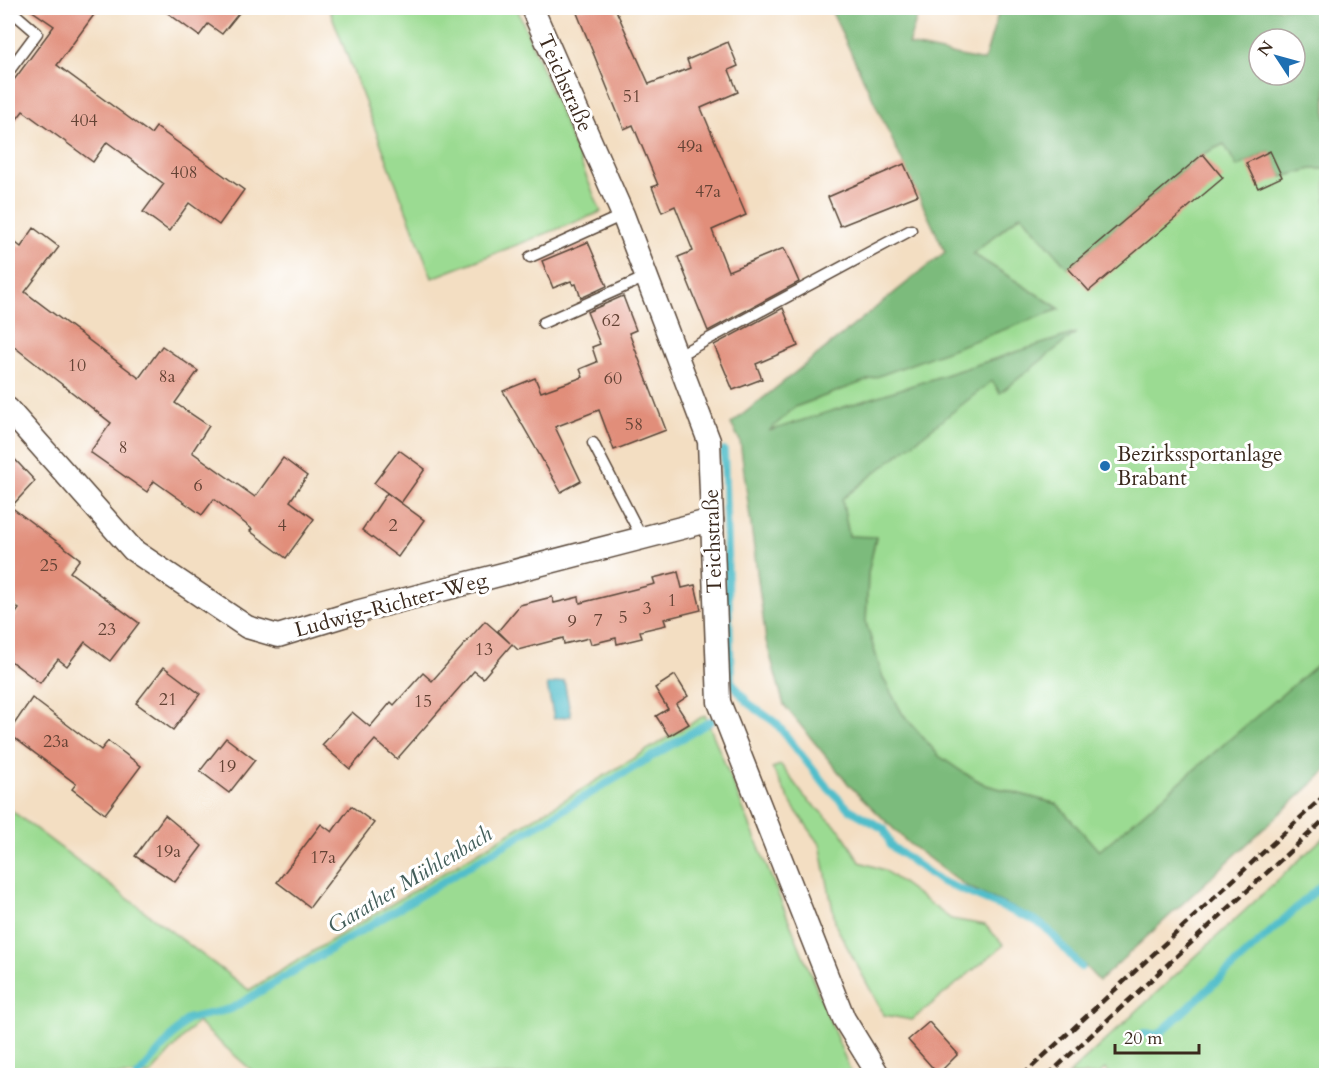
<svg xmlns="http://www.w3.org/2000/svg" width="1334" height="1083" font-family="Cardo,serif">
<style>
.green{fill:#9bdb92;stroke:#6b8258;stroke-width:1.5}
.forest{fill:#7cbb7c;stroke:#5c724d;stroke-width:1.5;fill-rule:evenodd}
.water{fill:#51beca;stroke:#467474;stroke-width:1.5}
.lines{fill:none;stroke-linecap:round;stroke-linejoin:round}
.stream{stroke:#51beca;stroke-width:8}
.building{fill:#e18e7a}
.lane-casing{stroke:#574537;stroke-width:13}
.street-casing{stroke:#574537;stroke-width:25}
.lane{stroke:#fff;stroke-width:10}
.street{stroke:#fff;stroke-width:22}
.rail{stroke:#3b2a1e;stroke-width:4.5;stroke-dasharray:9 4.5;stroke-linecap:butt}
.poi-dot{fill:#1f6fb2;stroke:#fff;stroke-width:2}
.labels{text-anchor:middle;dominant-baseline:central;stroke-width:6;stroke-linejoin:round;paint-order:stroke}
.number-label{font-size:18px;fill:#644335}
.street-label{font-size:21px;fill:#3b2a1e;stroke:#fff}
.poi-label{font-size:21px;fill:#3b2a1e;stroke:#fff;text-anchor:start}
.water-label{font-size:22px;font-style:italic;fill:#435e5a;stroke:#fff}
</style>
<rect width="100%" height="100%" fill="#fff"/>
<filter id="ink" filterUnits="userSpaceOnUse"><feTurbulence type="fractalNoise" baseFrequency=".0167" numOctaves="2"/><feDisplacementMap in="SourceGraphic" scale="12" xChannelSelector="R" yChannelSelector="G"/><feConvolveMatrix kernelMatrix="1 2 1 2 8 2 1 2 1" color-interpolation-filters="sRGB"/></filter>
<filter id="wash" filterUnits="userSpaceOnUse"><feTurbulence type="fractalNoise" baseFrequency=".008" numOctaves="4" result="noise"/><feDisplacementMap in="SourceGraphic" scale="24" xChannelSelector="R" yChannelSelector="G"/><feGaussianBlur stdDeviation="1.35" result="paint"/><feColorMatrix in="noise" values="0 0 0 0 0 0 0 0 0 0 0 0 0 0 0 0 0 1.4 0 .05"/><feComposite in="paint" operator="in"/></filter>
<g filter="url(#wash)">
<rect width="100%" height="100%" fill="#f3dec2"/>
<g class="green">
<polygon points="329,8 517,8 601,212 432,278"/>
<polygon points="1224,144 1270,151 1282,177 1311,169 1326,169 1326,657 1099,852 1057,804 986,785 964,773 939,756 902,713 883,678 866,623 868,573 876,538 849,536 842,499 992,380 1000,393 1074,334 767,432 795,407 1059,308 973,254 1022,214 1068,268 1203,154"/>
<polygon points="705,715 852,1075 257,1075 197,1022 150,1075 8,1075 8,808 249,990"/>
<polygon points="781,765 804,796 841,831 860,862 884,870 951,919 985,925 1004,945 912,1020 884,1015 836,926 820,844 794,808 772,768"/>
<polygon points="1326,835 1326,1075 1112,1076 1105,1069 1098,1075 1068,1075"/>
</g>
<path class="forest" d="M830,8H920L908,45L984,61L1000,8H1326V169H1311L1282,177L1269,151L1237,167L1224,144L1203,154L1068,268L1021,214L973,254L1060,309L795,407L769,431L1076,333L1000,393L992,381L842,499L849,536L876,537L868,573L866,623L883,678L902,713L939,756L964,773L986,785L1057,804L1099,851L1326,657V771L1099,981L1042,921L966,886L908,843L850,786L784,705L766,641L740,441L731,424L945,252ZM1259,39H1295V75H1259Z"/>
<polygon class="water" points="564,681 571,716 554,719 547,685"/>
<g class="lines">
<g class="stream">
<polyline points="724,451 731,681 748,703 776,723 826,786 849,809 884,829 891,846 940,881 1036,921 1048,930 1081,967"/>
<polyline points="1144,1033 1158,1035 1326,881"/>
<polyline points="138,1076 187,1019 231,1009 711,721"/>
</g>
</g>
<g id="blocks">
<g class="building">
<polygon points="28,8 99,8 57,65 151,134 156,127 244,190 219,225 189,203 169,231 143,212 164,184 107,142 93,162 23,111 8,131 8,88 54,26"/>
<polygon points="161,8 243,8 222,34 208,24 199,36"/>
<polygon points="575,8 615,8 649,84 690,68 687,60 728,42 738,66 729,70 738,92 701,108 746,215 712,230 728,271 784,248 799,282 708,331 678,257 693,251 675,206 662,212 652,187 658,185 633,125 624,129"/>
<polygon points="1270,151 1282,177 1258,188 1246,163"/>
<polygon points="1203,154 1223,178 1089,291 1068,268"/>
<polygon points="904,164 918,195 840,226 828,197"/>
<polygon points="34,228 59,247 25,292 139,378 162,346 198,371 175,403 209,426 192,452 255,497 283,458 307,476 290,501 314,519 286,558 250,531 252,529 214,499 202,515 154,481 147,492 90,452 111,423 8,342 8,237 21,247"/>
<polygon points="588,242 607,286 581,298 576,284 573,285 571,281 553,288 542,261"/>
<polygon points="623,296 636,330 629,333 666,430 614,450 599,410 555,427 581,481 561,492 503,391 535,378 541,392 583,377 580,369 597,362 592,347 600,344 587,312"/>
<polygon points="783,308 798,346 756,364 762,379 733,390 714,345"/>
<polygon points="399,450 425,469 401,503 374,483"/>
<polygon points="8,452 35,481 11,507 80,559 70,572 139,623 110,661 85,642 67,666 58,659 40,683 8,659 8,624 19,609 8,600"/>
<polygon points="387,493 424,520 398,557 362,530"/>
<polygon points="678,572 682,588 695,585 701,610 664,619 666,625 640,631 642,638 617,644 616,638 591,644 589,638 564,644 563,638 518,650 512,644 483,678 474,671 397,759 375,740 350,769 322,745 352,712 370,727 391,702 394,705 423,673 432,681 485,621 510,643 498,631 520,605 552,597 554,603 579,597 580,603 655,584 653,578"/>
<polygon points="164,667 200,694 173,730 136,703"/>
<polygon points="675,675 688,696 676,704 689,724 669,736 656,716 668,709 655,688"/>
<polygon points="32,698 101,750 108,741 141,766 105,814 72,789 76,784 8,733"/>
<polygon points="226,738 255,760 229,793 200,771"/>
<polygon points="351,806 374,823 310,907 277,882 321,824 332,832"/>
<polygon points="165,815 202,846 175,882 135,856"/>
<polygon points="929,1022 958,1054 938,1074 908,1040"/>
</g>
</g>
</g>
<g filter="url(#ink)">
<use href="#blocks" fill-opacity="0" stroke="#574537" stroke-width="1.5"/>
<g class="lines">
<defs>
<g id="lane">
<polyline points="8,72 37,33 8,8"/>
<polyline points="530,257 623,215"/>
<polyline points="543,323 646,277"/>
<polyline points="677,356 911,230"/>
<polyline points="593,443 642,538"/>
</g>
<g id="street">
<polyline points="532,8 623,215 709,441 719,702 844,1019 879,1076"/>
<polyline points="8,409 133,550 247,627 278,636 356,612 712,520"/>
</g>
</defs>
<use href="#lane" class="lane-casing"/>
<use href="#street" class="street-casing"/>
<use href="#lane" class="lane"/>
<use href="#street" class="street"/>
<g class="rail">
<polyline points="1022,1076 1326,794"/>
<polyline points="1047,1076 1326,818"/>
</g>
</g>
</g>
<circle class="poi-dot" cx="1105" cy="466" r="6"/>
<g class="labels">
<g class="number-label">
<text x="632" y="96">51</text>
<text x="84" y="120">404</text>
<text x="690" y="146">49a</text>
<text x="184" y="172">408</text>
<text x="708" y="191">47a</text>
<text x="611" y="320">62</text>
<text x="77" y="365">10</text>
<text x="167" y="376">8a</text>
<text x="613" y="378">60</text>
<text x="634" y="424">58</text>
<text x="123" y="447">8</text>
<text x="198" y="485">6</text>
<text x="282" y="525">4</text>
<text x="393" y="525">2</text>
<text x="49" y="565">25</text>
<text x="672" y="600">1</text>
<text x="647" y="608">3</text>
<text x="623" y="617">5</text>
<text x="598" y="620">7</text>
<text x="572" y="621">9</text>
<text x="107" y="629">23</text>
<text x="484" y="649">13</text>
<text x="168" y="699">21</text>
<text x="423" y="701">15</text>
<text x="56" y="741">23a</text>
<text x="227" y="766">19</text>
<text x="168" y="851">19a</text>
<text x="323" y="857">17a</text>
</g>
<g class="street-label">
<text transform="translate(565 83) rotate(66)">Teichstraße</text>
<text transform="translate(713 541) rotate(-92)">Teichstraße</text>
<text transform="translate(391 605) rotate(-15)">Ludwig-Richter-Weg</text>
</g>
<g class="poi-label">
<text x="1117" y="454">Bezirkssportanlage<tspan x="1117" dy="24">Brabant</tspan></text>
</g>
<g class="water-label">
<text transform="translate(410 880) rotate(-31)">Garather Mühlenbach</text>
</g>
</g>
<rect width="1334" height="1083" fill="none" stroke="#fff" stroke-width="30"/>
<g transform="translate(1277 57) rotate(306)"><circle r="28" fill="#ffffff" stroke="#b1aaa5" stroke-width="1.5"/>
<path d="M0-4.5L10 22L0 15L-10 22Z" fill="#1f6fb2"/>
<text y="-9" font-size="16" font-weight="bold" text-anchor="middle" fill="#3b2a1e">N</text>
</g>
<path d="M1115 1044v9h84v-9" fill="none" stroke="#3b2a1e" stroke-width="3"/>
<text x="1124" y="1044" font-size="18" fill="#3b2a1e" stroke="#ffffff" stroke-width="4.5" paint-order="stroke">20 m</text>
</svg>
